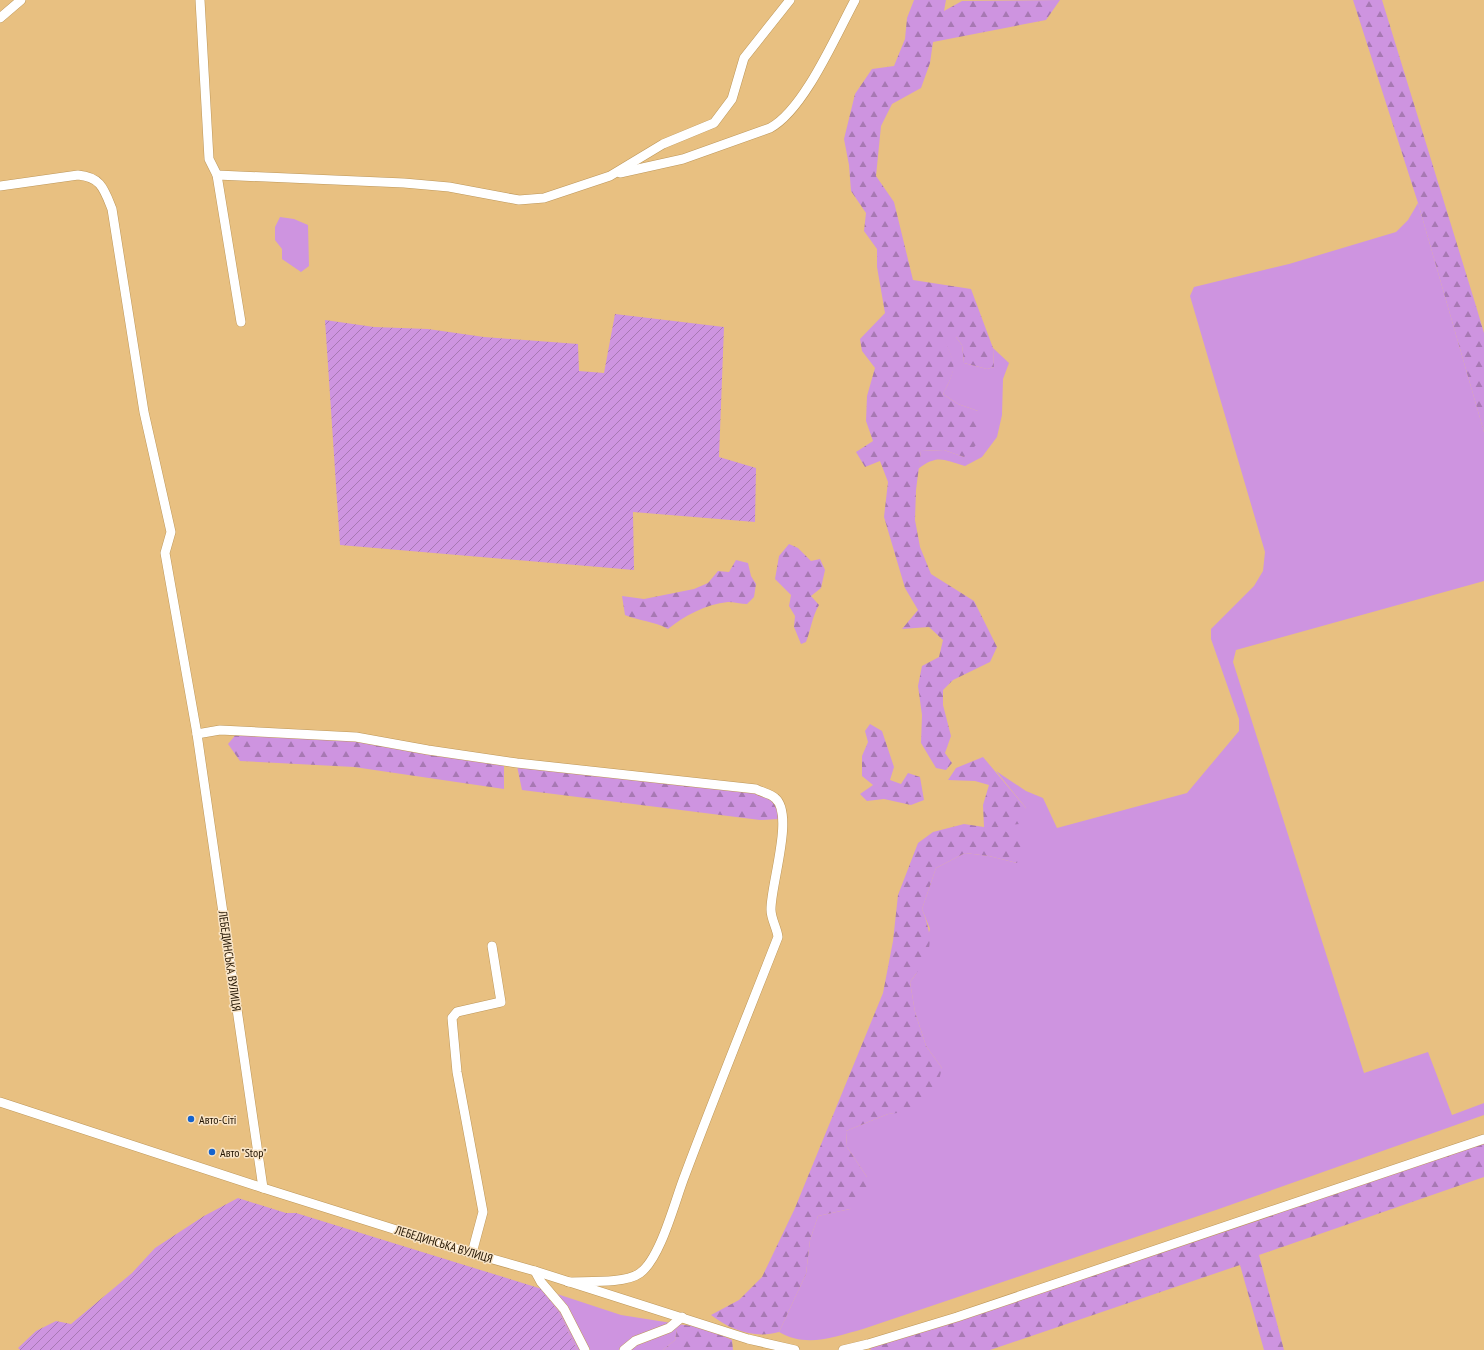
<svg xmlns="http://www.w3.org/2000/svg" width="1484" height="1350" font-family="'PT Sans Narrow',sans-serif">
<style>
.grass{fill:#ce94e0}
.forest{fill:url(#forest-firs)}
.garden{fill:url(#garden-furrows)}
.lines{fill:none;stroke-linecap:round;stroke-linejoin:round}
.minor-casing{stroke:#bd9658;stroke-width:10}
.minor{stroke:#fff;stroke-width:9}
.poi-dot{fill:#1463cd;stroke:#f9e4c6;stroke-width:1.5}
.labels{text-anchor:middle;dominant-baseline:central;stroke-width:3;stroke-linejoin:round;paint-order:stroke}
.street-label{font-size:12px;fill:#211300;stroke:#f9e4c6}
.poi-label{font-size:12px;fill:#211300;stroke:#f9e4c6;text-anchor:start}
</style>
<defs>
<pattern id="forest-firs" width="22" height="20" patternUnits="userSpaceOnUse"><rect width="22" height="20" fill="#ce94e0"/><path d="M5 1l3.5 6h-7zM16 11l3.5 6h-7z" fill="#a778b3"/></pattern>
<pattern id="garden-furrows" width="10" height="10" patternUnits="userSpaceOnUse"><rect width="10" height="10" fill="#ce94e0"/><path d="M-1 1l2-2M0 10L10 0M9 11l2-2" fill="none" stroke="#a778b3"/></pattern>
</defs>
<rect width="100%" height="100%" fill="#e8c081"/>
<g class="grass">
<path d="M1418,203L1484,432V581L1236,650L1233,662L1364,1073L1428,1052L1452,1115L1484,1103V1115L1216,1210L863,1329C834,1337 806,1348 779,1332L806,1274L810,1240L818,1216L850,1209L867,1177L847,1147L846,1131L888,1114L907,1111L942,1068L926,1046L915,1012L910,982L916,974L930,929L922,909L936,868L965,853L989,856L1017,863L997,825L1026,808L996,771L1026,791L1043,798L1057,828L1187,793L1239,731V719L1211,639V629L1254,586L1263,571L1265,552L1190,296L1194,287L1289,264L1396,232L1408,220Z"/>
<polygon points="280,217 294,219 308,225 309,266 301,272 282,259 282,249 275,240 275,227"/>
<path d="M942,337H956L962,345L964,363L987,369L994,367L993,348L1009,363L1003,379L1002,415L997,437L982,457L965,466C943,460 938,454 918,469L921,451L944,450L964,457L978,411L958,404L943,394C957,368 956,363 942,337Z"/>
<polygon points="542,1289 621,1315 678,1324 675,1340 663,1350 577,1350 559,1312"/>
</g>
<g class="forest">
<path d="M914,0H946L944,11L962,1L1060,0L1046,20L933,42L930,63L921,88L892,104L881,126L876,176L894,202L913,280L971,289L993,348L994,367L987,369L964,363L962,345L956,337H943C956,365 958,365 943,394L958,404L978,411V443L964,457L944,450L921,451L916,490L915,520L920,547L931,574L974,601L997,647L990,662L953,680L943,690V705L951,736L945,753L952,763L946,770L936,768L921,743L922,715L918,686L922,666L939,657L943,640L929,627L902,629L918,610L905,588L884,517L888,482L880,461L865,467L856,452L873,441L866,421L867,396L875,368L862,351L860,339L885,313L877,267V249L864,231L866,213L851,191L849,165L844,139L855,94L872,69L894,66L905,39L907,18Z"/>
<polygon points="1353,0 1382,0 1476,306 1484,333 1484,432 1418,203"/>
<path d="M789,544L798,548L811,561L820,559L825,570L821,588L811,596L819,605C812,617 811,629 806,642L801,644L794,627L795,616L789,606L791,595L775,579L779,556Z"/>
<path d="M736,560L748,563L751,576L756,584L754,597L747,604C741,604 734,602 728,602C706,604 684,616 668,629C654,621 639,621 625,615L622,596L644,599L694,589L708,583L718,571L729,572Z"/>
<polygon points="870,724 882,731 894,767 890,780 901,784 908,773 920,777 924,800 911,805 884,799 867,801 860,794 873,785 862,776 862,756 868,742 865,731"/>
<polygon points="238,732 356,737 504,761 504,789 354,767 240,761 228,744"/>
<path d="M983,757L1026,808L1021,824L997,825L1024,845L1017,863L989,856L965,853L936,868L922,909C935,943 932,953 910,982L915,1012L926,1046L942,1068L937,1088L907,1112L888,1114L846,1131L847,1147L867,1177V1193L859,1204L850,1209L818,1216L810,1240L806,1274L779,1332C755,1339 730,1330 711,1315L739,1300L762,1277L795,1208L883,993L893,941L898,895L918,843L933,832L964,824L984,827L983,805L989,785L975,781L948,780L956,768Z"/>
<polygon points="517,766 754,792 767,797 778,806 779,819 760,820 522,790"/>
<polygon points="1484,1139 1484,1177 1259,1255 1284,1350 1264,1350 1240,1265 990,1350 871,1350 868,1344"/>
<polygon points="678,1324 706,1328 732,1340 733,1350 663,1350 675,1340"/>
</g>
<g class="garden">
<polygon points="615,314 724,327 719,457 756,468 755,522 633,512 634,570 340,545 325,320 374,327 428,329 484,337 578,344 579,371 604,373"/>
<polygon points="238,1198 286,1213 296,1213 542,1289 559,1312 577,1350 20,1350 18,1348 36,1331 56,1321 71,1324 132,1273 155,1248 204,1216"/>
</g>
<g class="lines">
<defs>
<g id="minor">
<polyline points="200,0 209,159 217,175 241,322"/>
<polyline points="0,18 21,0"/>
<path d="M620,173L683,159L770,128C804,110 836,35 855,0"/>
<polyline points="217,175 404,183 449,187 519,200 544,198 610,176 663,144 714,123 732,99 744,58 790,0"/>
<path d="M0,186L78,175C101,177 104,189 112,209L144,412L171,532L165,553L197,734L263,1188"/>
<path d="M197,734L220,730L356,737L428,750L517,763L756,789C761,792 771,794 775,798C795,814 770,887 771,910C771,919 777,928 778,937C747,1016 715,1095 685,1175C675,1200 661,1258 640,1273C625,1284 586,1281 568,1282"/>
<polyline points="0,1102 263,1188 457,1249 535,1271 748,1339 795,1350"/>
<polyline points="472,1253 483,1212 457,1072 452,1018 457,1012 501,1002 492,946"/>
<polyline points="535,1271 541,1282 564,1309 585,1350"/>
<polyline points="624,1350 635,1341 669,1328 682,1317"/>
<polyline points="843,1350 868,1344 957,1317 1484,1139"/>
</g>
</defs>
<use href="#minor" class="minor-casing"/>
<use href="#minor" class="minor"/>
</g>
<g class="poi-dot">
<circle cx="191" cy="1119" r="4"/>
<circle cx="212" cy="1152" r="4"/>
</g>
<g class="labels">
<g class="street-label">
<text transform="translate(230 961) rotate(82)">ЛЕБЕДИНСЬКА ВУЛИЦЯ</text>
<text transform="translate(444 1244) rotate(17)">ЛЕБЕДИНСЬКА ВУЛИЦЯ</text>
</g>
<g class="poi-label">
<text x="199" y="1119">Авто-Сіті</text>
<text x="220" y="1152">Авто "Stop"</text>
</g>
</g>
</svg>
